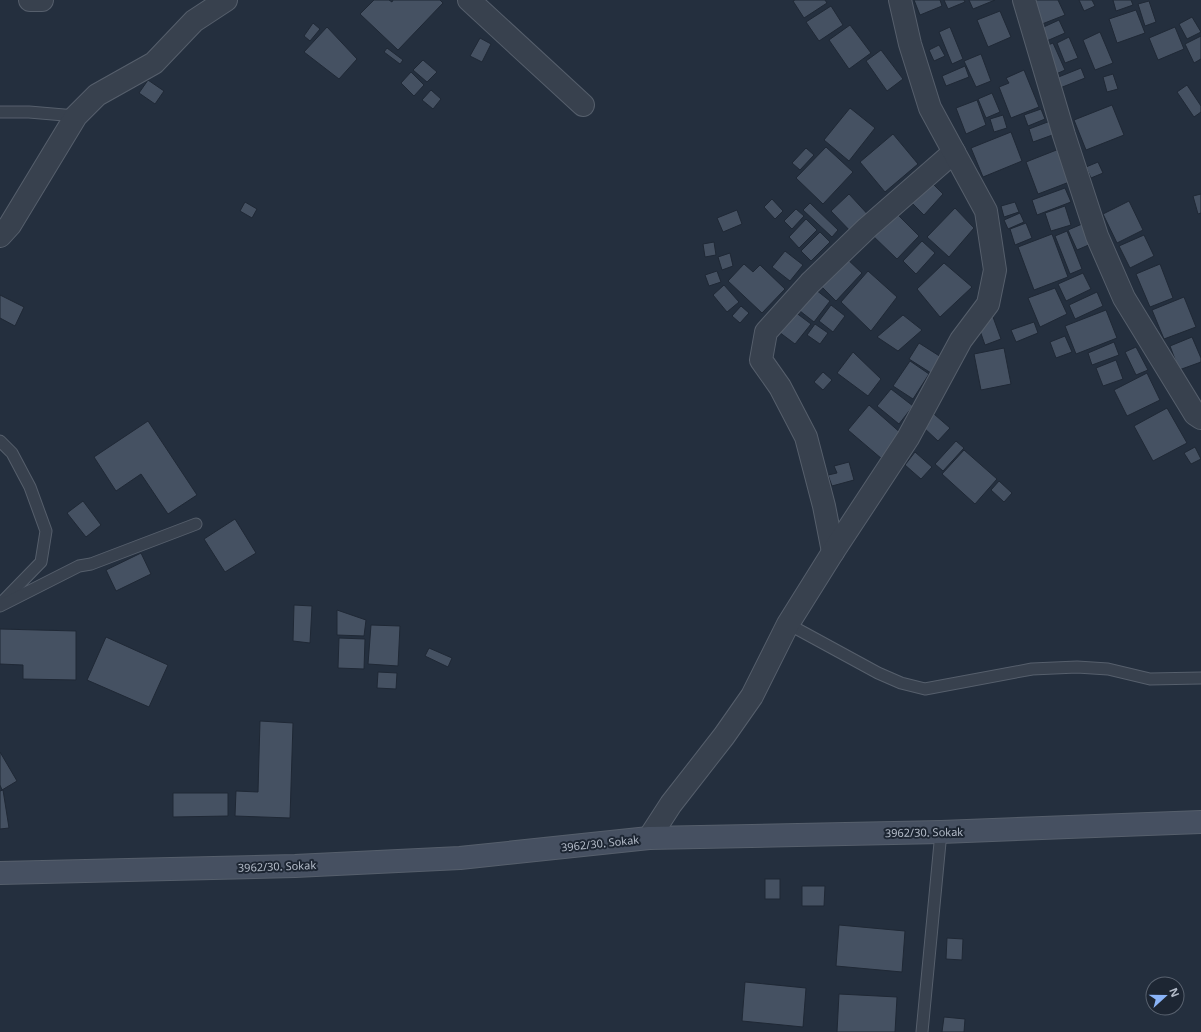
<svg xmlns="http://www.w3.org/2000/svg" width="1201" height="1032" font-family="'Noto Sans',sans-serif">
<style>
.building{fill:#455162;stroke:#1f2835}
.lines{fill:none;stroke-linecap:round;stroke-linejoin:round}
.service-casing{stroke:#565f6c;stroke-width:13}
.minor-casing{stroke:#565f6c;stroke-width:24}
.secondary-casing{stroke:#565f6c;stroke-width:24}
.service{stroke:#38414e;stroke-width:11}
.minor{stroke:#38414e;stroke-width:22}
.secondary{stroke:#465061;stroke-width:22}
.labels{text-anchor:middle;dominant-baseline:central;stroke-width:4;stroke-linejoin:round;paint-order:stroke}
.street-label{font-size:11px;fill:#b4bcc9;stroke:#1d2633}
</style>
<rect width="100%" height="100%" fill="#242f3e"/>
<g class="building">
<polygon points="374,0 389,0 392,2 393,0 440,0 443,3 398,50 360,14"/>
<polygon points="795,0 825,0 827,3 804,18 793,1"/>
<polygon points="914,0 940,0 942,6 920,15"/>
<polygon points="944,0 964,0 965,2 948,9"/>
<polygon points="969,0 995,0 973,9"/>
<polygon points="1028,0 1058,0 1065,15 1037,26"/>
<polygon points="1079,0 1092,0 1095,6 1084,11"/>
<polygon points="1113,0 1131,0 1133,5 1116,11"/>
<polygon points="1149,1 1156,22 1145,26 1138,4"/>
<polygon points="831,6 843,25 819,41 806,22"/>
<polygon points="1136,10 1145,33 1117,43 1109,19"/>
<polygon points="1000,11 1011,37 988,47 977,20"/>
<polygon points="1192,17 1201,32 1187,39 1179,24"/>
<polygon points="1059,20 1065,33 1042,43 1037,30"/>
<polygon points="313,23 320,29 310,41 304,36"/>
<polygon points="850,25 871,53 849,69 829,40"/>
<polygon points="327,27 357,59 339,79 304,52"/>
<polygon points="950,27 963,59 952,64 939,32"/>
<polygon points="1175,27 1184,49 1158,60 1149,38"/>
<polygon points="1100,32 1113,63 1095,70 1083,40"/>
<polygon points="1201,36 1201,59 1194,63 1185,44"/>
<polygon points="1069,37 1078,58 1065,63 1057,43"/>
<polygon points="480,38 491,44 482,62 470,56"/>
<polygon points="1053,43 1065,70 1054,75 1043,47"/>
<polygon points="939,45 945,56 934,61 929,50"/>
<polygon points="387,48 403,60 400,64 384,52"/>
<polygon points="881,50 903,79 887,91 866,61"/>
<polygon points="981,54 991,81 976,87 964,61"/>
<polygon points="423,60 437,72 427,82 413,70"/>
<polygon points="965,66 969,77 946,86 942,76"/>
<polygon points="1081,68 1085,78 1060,88 1056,78"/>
<polygon points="1024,70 1039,107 1011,118 999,87 1009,83 1006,78"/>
<polygon points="411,72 424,85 414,96 401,83"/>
<polygon points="1113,74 1118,89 1107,92 1103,77"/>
<polygon points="148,80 164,91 155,104 139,93"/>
<polygon points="1187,85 1201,106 1201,112 1194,117 1177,92"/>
<polygon points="431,90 441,99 433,109 422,100"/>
<polygon points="992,93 1000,112 986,118 978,99"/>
<polygon points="977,100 986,125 966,134 956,108"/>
<polygon points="1112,105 1124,135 1086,150 1074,120"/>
<polygon points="850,108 875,128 849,161 824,140"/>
<polygon points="1041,109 1045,119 1028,126 1024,115"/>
<polygon points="1003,115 1007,128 994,132 990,119"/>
<polygon points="1053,120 1058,133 1033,142 1029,129"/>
<polygon points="1011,132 1022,161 983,177 971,148"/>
<polygon points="893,134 918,164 885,192 860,162"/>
<polygon points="826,147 853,172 823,204 796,178"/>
<polygon points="806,148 814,155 800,170 792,163"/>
<polygon points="1059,149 1072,181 1038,194 1026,162"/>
<polygon points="1098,162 1103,173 1091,178 1086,167"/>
<polygon points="931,182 943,194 924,215 911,202"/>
<polygon points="1065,188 1071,202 1037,215 1032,200"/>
<polygon points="849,194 872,219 854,235 831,211"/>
<polygon points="1201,194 1201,213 1198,214 1193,196"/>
<polygon points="772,199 783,211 775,219 764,207"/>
<polygon points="1129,201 1143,230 1117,243 1103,214"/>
<polygon points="245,202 257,209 252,218 240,211"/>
<polygon points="1015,202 1019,212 1004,217 1001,206"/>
<polygon points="810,203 838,230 832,237 803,210"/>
<polygon points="1065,206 1071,225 1051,231 1045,213"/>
<polygon points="955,208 974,228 949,257 927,237"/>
<polygon points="796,209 804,216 792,229 784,221"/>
<polygon points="737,210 742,224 723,232 717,218"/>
<polygon points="894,211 919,236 897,259 871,234"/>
<polygon points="1020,213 1024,222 1008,229 1004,220"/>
<polygon points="806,219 817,230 799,248 789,237"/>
<polygon points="1026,223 1032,238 1015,245 1010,229"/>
<polygon points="1082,224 1091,244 1077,250 1068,230"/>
<polygon points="1067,231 1082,269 1070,274 1055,236"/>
<polygon points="820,232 830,242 811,261 801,251"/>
<polygon points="1052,234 1068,277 1034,290 1018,247"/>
<polygon points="1144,235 1154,256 1130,268 1119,246"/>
<polygon points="922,241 935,253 916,274 903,261"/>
<polygon points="714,242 716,255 705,257 703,244"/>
<polygon points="785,251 803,265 790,281 772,267"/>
<polygon points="730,253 733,266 722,270 718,257"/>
<polygon points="845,257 862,273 836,301 819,284"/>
<polygon points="944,263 972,287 940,317 917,289"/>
<polygon points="744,264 753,272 760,265 785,289 762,313 728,281"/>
<polygon points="1160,264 1173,298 1150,307 1136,274"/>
<polygon points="717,271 721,282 709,286 705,275"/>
<polygon points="868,271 897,297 871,331 841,302"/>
<polygon points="1083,273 1091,289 1066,301 1058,284"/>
<polygon points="724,285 739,302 727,312 713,295"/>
<polygon points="811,286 830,301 814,322 795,307"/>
<polygon points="1055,288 1067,314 1040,327 1028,298"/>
<polygon points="1097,292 1103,306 1075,319 1069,305"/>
<polygon points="0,295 24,307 15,326 0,318"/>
<polygon points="1184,297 1196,327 1164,339 1152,310"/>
<polygon points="831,305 845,316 833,332 819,321"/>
<polygon points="741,306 749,313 740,323 732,316"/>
<polygon points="791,309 811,324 795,344 775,329"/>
<polygon points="1106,310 1117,338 1076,354 1065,326"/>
<polygon points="903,315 922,330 898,351 877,337"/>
<polygon points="993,317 1001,339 985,345 977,322"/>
<polygon points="1034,322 1038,333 1016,342 1011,330"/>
<polygon points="815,324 828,333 820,344 807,335"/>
<polygon points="1065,336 1072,352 1056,358 1050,342"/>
<polygon points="1192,337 1201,358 1201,362 1179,370 1170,346"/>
<polygon points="1114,342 1119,355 1092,365 1088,353"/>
<polygon points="919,343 941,357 931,373 909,359"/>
<polygon points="1136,347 1148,370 1136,375 1125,352"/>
<polygon points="1004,348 1011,384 981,390 974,354"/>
<polygon points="853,352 881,379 868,396 837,373"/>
<polygon points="1116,360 1123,379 1103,386 1096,368"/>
<polygon points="910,361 929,374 913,399 893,386"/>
<polygon points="823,372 832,380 823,390 814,382"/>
<polygon points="1147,373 1160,400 1127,416 1114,390"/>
<polygon points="891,389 913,406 899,424 877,406"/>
<polygon points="869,405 903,435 882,459 848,430"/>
<polygon points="1167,408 1187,443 1153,461 1134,426"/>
<polygon points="934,414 950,428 938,441 923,427"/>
<polygon points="148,421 197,495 168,514 141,474 116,491 94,457"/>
<polygon points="956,441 964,448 943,471 935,464"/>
<polygon points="1195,447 1201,459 1191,464 1184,453"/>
<polygon points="964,450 997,479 975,504 942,474"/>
<polygon points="915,452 932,467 921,479 905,465"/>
<polygon points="849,462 854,480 832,486 828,475 837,473 834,466"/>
<polygon points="999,481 1012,493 1004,502 991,490"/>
<polygon points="83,501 101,525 86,537 67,513"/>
<polygon points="235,519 256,553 225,572 204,539"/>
<polygon points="141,553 151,574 116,591 106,570"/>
<polygon points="294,605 312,606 310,643 293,641"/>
<polygon points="337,610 366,620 364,636 337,635"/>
<polygon points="371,625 400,626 398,666 368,664"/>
<polygon points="0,629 76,631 76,680 23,679 23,665 0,664"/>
<polygon points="106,637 168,665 149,707 87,680"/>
<polygon points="339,638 365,639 364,669 338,668"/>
<polygon points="429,648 452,658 448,667 425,656"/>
<polygon points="378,672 397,673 396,689 377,688"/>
<polygon points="260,721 293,723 290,818 235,816 236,791 258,792"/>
<polygon points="0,752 17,781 2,790 0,785"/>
<polygon points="3,790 9,828 0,829 0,791"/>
<polygon points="173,793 228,793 228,816 173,817"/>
<rect x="765" y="879" width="15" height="20"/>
<polygon points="802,886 825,886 824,906 802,906"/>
<polygon points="839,925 905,931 902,972 836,966"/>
<polygon points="947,938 963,939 962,960 946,959"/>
<polygon points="745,982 806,988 803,1027 742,1021"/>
<polygon points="839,994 897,997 895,1032 837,1032"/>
<polygon points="944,1017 965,1019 964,1032 942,1032"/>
</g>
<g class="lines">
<defs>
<g id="service">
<polyline points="0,112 29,112 76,116"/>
<polyline points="0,441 12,453 30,487 46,531 41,562 2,602"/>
<polyline points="0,606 79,566 91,564 196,524"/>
<polyline points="788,624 878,673 901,683 925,689 1032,669 1077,667 1108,669 1150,679 1201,678"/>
<polyline points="922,1032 941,832"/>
</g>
<g id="minor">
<polyline points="30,0 42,0"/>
<polyline points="469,0 583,105"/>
<polyline points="1024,0 1064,135 1097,236 1124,298 1195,414 1201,418"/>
<polyline points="0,236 10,225 76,116 97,95 154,63 194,21 226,0"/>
<polyline points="833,552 824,506 806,437 780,387 761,360 766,332 810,283 867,228 954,152"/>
<polyline points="649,838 671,804 724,736 752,696 788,624 833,552 908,438 961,340 988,304 995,270 986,211 930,108 910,44 900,0"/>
</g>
<polyline id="secondary" points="0,873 295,866 460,858 649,838 941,832 1201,822"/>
</defs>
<use href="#service" class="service-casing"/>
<use href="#minor" class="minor-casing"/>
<use href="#secondary" class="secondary-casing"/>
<use href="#service" class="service"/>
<use href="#minor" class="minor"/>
<use href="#secondary" class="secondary"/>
</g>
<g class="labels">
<g class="street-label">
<text transform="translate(924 832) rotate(-1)">3962/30. Sokak</text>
<text transform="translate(600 843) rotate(-6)">3962/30. Sokak</text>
<text transform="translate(277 866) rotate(-2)">3962/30. Sokak</text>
</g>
</g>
<g transform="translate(1165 996) rotate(69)"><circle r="19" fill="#1d2633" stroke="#59626f"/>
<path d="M0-3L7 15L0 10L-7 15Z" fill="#8ab4f8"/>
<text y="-6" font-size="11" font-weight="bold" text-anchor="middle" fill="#b4bcc9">N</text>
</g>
</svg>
